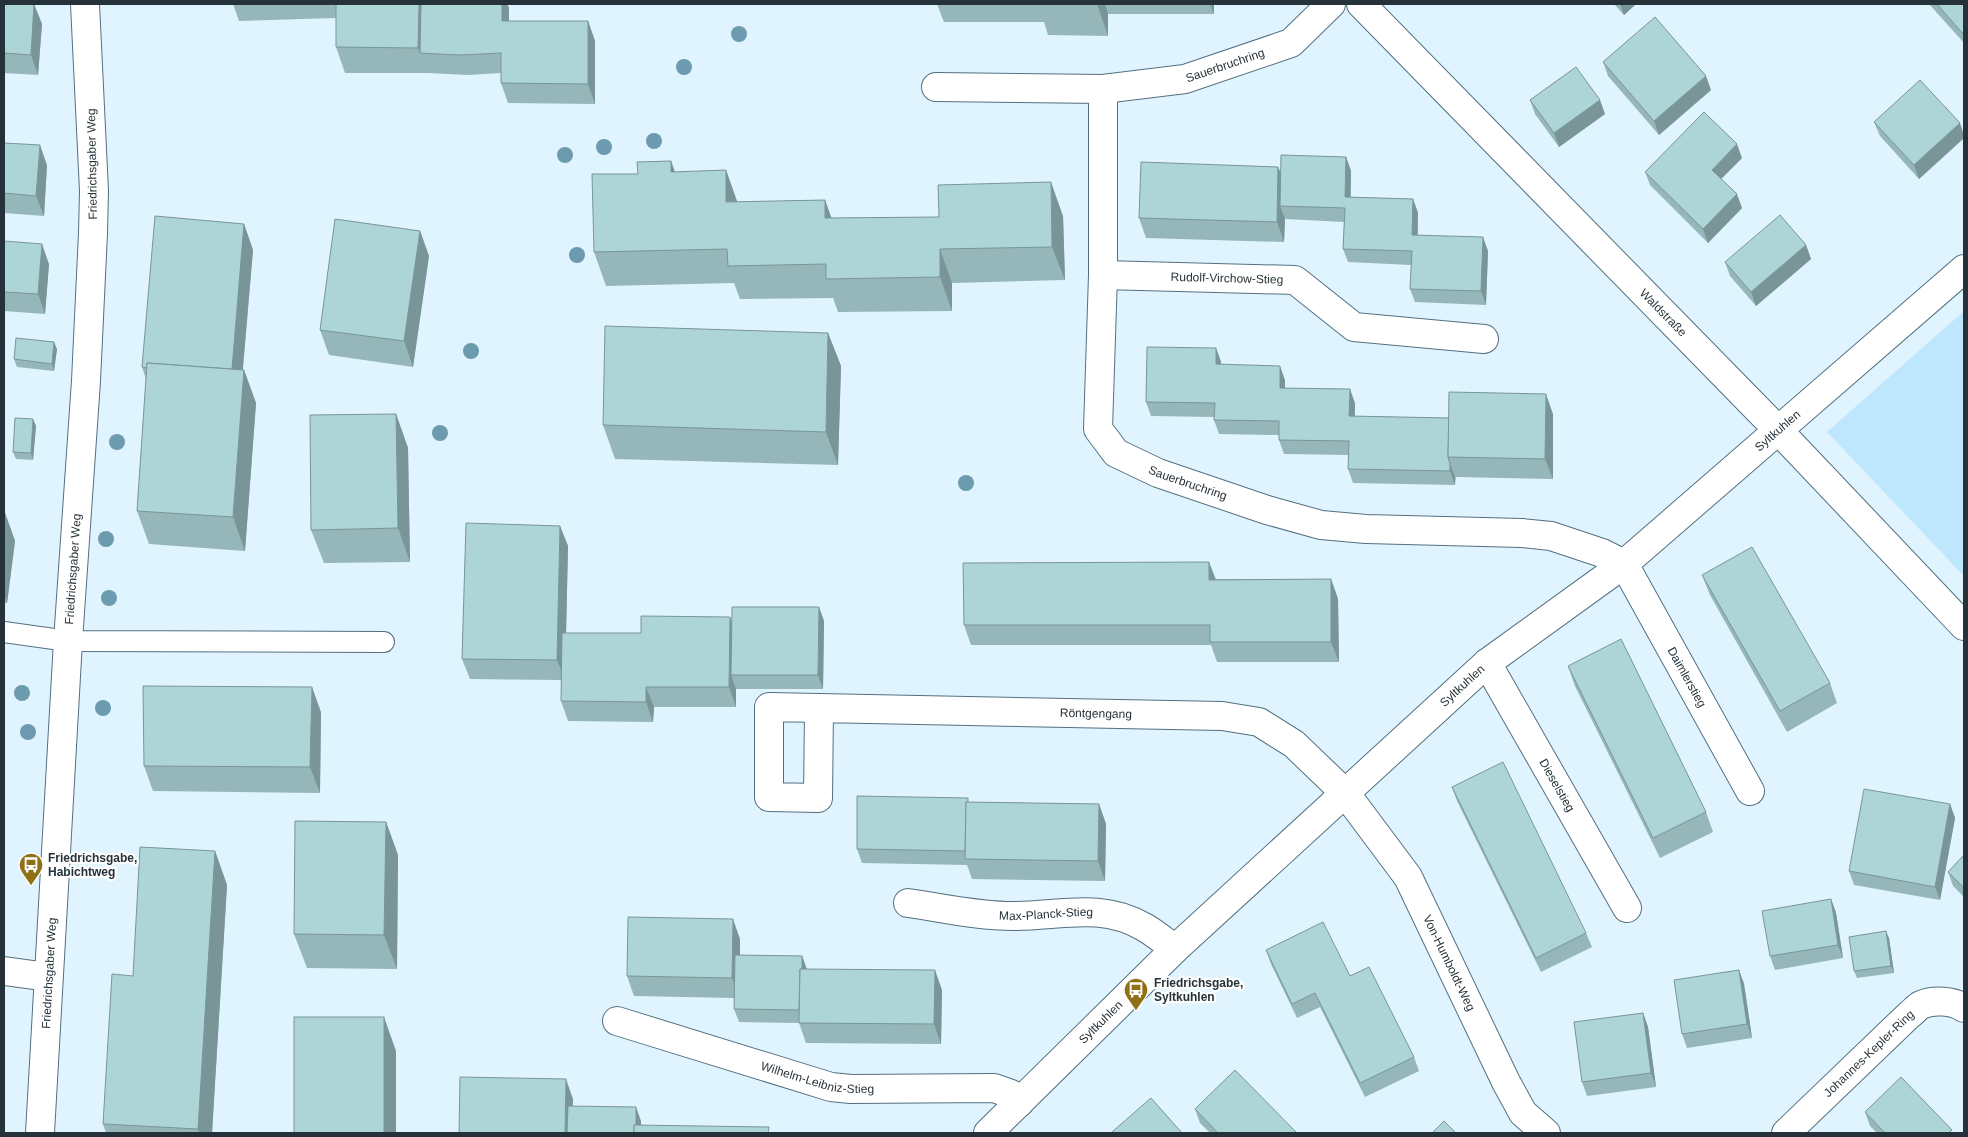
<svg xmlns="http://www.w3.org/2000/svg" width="1968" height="1137" font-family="Arial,sans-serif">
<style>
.green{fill:#bee6fc}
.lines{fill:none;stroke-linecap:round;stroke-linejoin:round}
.service-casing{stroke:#537080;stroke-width:22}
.minor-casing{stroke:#537080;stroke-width:30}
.tertiary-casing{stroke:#537080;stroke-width:30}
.service{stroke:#fff;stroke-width:20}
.minor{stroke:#fff;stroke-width:28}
.tertiary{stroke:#fff;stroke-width:28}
.tree{fill:#6c9aae}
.wall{fill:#95b7ba}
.shaded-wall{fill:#799597}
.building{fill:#add5d8;stroke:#799597}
.labels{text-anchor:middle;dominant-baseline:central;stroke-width:4.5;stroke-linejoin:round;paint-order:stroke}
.street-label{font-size:12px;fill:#263239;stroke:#fdfdfd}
.poi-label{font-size:12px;font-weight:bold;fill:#263239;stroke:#fdfdfd;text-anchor:start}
</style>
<rect width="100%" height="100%" fill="#e0f4ff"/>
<polygon class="green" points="1964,311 1964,576 1827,432"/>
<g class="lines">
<defs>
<polyline id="service" points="4,632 68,641 384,642"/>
<g id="minor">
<path id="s1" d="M936,87L1103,89L1185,79L1291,43L1331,4"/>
<path id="s2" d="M1103,89V275L1098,429L1116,453L1158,473L1267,510L1321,525L1366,529L1522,533L1551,536L1602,553L1624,564L1750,791"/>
<path id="s3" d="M1103,275L1295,280L1354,327L1484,339"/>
<path id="s4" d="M1487,663L1627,908"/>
<path id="s5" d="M819,709L818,798L769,797V707L1222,716L1259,722L1294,744L1346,794L1408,877L1506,1082L1523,1113L1546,1133"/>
<path id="s6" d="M908,903C943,908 978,916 1014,916C1060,916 1101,902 1144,927C1155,933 1165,942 1175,949"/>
<polyline points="4,971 48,977"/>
<path id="s7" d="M617,1021L831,1087L851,1089L994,1088L1011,1094L1019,1103"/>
<path id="s8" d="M40,1133L68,641L86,381L93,233L94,191L85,4"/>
<path id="s9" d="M988,1133L1175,949L1487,663L1624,564L1964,269"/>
<path id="s10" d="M1786,1133L1909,1015C1913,1012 1917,1007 1921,1005C1933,999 1954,1001 1964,1008"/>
</g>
<g id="tertiary">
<path id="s11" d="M1361,4L1778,430L1964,626"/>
</g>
</defs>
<use href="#service" class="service-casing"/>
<use href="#minor" class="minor-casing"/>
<use href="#tertiary" class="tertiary-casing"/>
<use href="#service" class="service"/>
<use href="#minor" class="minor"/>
<use href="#tertiary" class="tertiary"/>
</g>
<g class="tree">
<circle cx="739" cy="34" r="8"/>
<circle cx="684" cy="67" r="8"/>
<circle cx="654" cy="141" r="8"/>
<circle cx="604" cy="147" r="8"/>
<circle cx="565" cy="155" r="8"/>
<circle cx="577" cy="255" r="8"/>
<circle cx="471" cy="351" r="8"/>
<circle cx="440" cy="433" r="8"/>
<circle cx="117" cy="442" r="8"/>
<circle cx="966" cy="483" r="8"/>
<circle cx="106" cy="539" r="8"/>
<circle cx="109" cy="598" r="8"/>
<circle cx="22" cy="693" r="8"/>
<circle cx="103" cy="708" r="8"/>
<circle cx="28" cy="732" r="8"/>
</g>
<g class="wall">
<polygon points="4,4 34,4 42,24 38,75 4,73"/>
<polygon points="233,4 507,4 509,8 509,21 588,21 595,41 595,104 508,103 501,83 501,73 467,75 428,73 345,73 336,47 336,18 239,21"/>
<polygon points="937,4 1214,4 1214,14 1108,14 1108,36 1048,35 1044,22 944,22"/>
<polygon points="1614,4 1636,4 1624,15"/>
<polygon points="1929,4 1964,4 1964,43"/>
<polygon points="1603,62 1711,90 1659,135 1608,76"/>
<polygon points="1530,100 1605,114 1559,147 1535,114"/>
<polygon points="1874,122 1964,135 1964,138 1919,179 1880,136"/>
<polygon points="4,143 47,165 44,216 4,213"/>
<polygon points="1346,157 1351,171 1351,197 1413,199 1418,213 1418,235 1488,251 1486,305 1415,302 1410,289 1411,265 1348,262 1343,249 1344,222 1285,219 1284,242 1146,238 1139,218 1278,167 1281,173"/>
<polygon points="1742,158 1721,179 1742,208 1708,243 1650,185 1645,172"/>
<polygon points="671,161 675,172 726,170 737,202 825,200 831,218 1063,216 1065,280 952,283 952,311 838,312 833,298 740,299 734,283 606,286 594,252 638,174"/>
<polygon points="244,224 253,250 243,369 244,370 256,403 245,551 149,544 137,511 146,379 142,367"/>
<polygon points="420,231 429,256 413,367 329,355 320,330"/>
<polygon points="4,241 49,264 45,314 4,311"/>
<polygon points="1806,245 1811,259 1756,306 1730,276 1725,262"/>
<polygon points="828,333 841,366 838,465 615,459 603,425"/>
<polygon points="1216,348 1221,362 1221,364 1285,380 1285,388 1355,403 1355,416 1449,418 1553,414 1553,479 1456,477 1455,485 1353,483 1348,469 1349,455 1284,454 1279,440 1279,435 1219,434 1214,420 1214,417 1151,416 1146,402"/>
<polygon points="57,349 54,371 17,367 14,359"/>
<polygon points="396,414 408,448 410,562 324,563 311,530"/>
<polygon points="36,426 33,460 16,459 13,452"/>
<polygon points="4,510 15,541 7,603 4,603"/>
<polygon points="560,526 568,546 566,633 641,633 732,623 819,607 824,621 823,689 736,689 736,707 654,707 653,722 568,721 561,701 561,680 470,679 462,659"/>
<polygon points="1209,562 1216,579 1331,579 1338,599 1339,662 1217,662 1211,645 971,645 964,625"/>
<polygon points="1702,575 1830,683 1837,703 1787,732 1710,595"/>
<polygon points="1568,666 1706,812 1713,832 1660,858 1575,686"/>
<polygon points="321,712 320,793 153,791 144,766"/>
<polygon points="1452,787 1586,933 1592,947 1541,972 1457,801"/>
<polygon points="970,802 1099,804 1106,824 1105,881 972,879 967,865 862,863 857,849"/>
<polygon points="1950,804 1955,818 1940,900 1854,885 1849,871"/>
<polygon points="386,822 398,855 397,969 307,968 294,934"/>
<polygon points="215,851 227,885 212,1133 106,1133 103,1124 133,976"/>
<polygon points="1964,855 1964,897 1953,886 1948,872"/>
<polygon points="1831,899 1836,913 1843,958 1775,970 1770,956"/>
<polygon points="1889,938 1894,973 1857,978 1854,971"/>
<polygon points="740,939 740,955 802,956 807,969 942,990 941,1044 806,1043 799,1023 739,1022 734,1009 734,998 634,996 627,976"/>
<polygon points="1266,950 1414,1057 1419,1071 1365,1097 1320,1007 1297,1018 1271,964"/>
<polygon points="1739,970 1744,984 1752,1038 1687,1048 1682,1034"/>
<polygon points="1643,1013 1648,1027 1656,1087 1587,1096 1582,1082"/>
<polygon points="1195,1109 1297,1133 1210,1133 1200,1123"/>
<polygon points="1865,1112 1953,1133 1877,1133 1870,1126"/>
</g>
<g class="shaded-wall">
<polygon points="34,4 42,24 38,75 31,55"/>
<polygon points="419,4 426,4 420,53 418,48"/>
<polygon points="502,4 507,4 509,8 509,41 502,21"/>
<polygon points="1097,4 1105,4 1108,14 1108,36"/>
<polygon points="1210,4 1214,4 1214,14"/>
<polygon points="1620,4 1636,4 1624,15"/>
<polygon points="588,21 595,41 595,104 588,84"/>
<polygon points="1706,76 1711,90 1659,135 1654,121"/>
<polygon points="1600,100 1605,114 1559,147 1554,133"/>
<polygon points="1960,123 1964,135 1964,138 1919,179 1914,165"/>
<polygon points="1737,144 1742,158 1717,183 1712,170"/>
<polygon points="40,145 47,165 44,216 36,196"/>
<polygon points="1346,157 1351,171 1350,211 1345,197"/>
<polygon points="671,161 683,195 671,172"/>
<polygon points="1278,167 1286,187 1280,206 1285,219 1284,242 1277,222"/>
<polygon points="726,170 738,204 726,202"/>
<polygon points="1051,182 1063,216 1065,280 1052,247"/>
<polygon points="1737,194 1742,208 1708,243 1703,229"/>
<polygon points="1413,199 1418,213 1417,249 1412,235"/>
<polygon points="825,200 837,233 825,218"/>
<polygon points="244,224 253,250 240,400 231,374"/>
<polygon points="420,231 429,256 413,367 404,341"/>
<polygon points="1483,237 1488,251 1486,305 1481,291"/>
<polygon points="42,244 49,264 45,314 38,294"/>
<polygon points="1806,245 1811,259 1756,306 1751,292"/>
<polygon points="940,249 952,283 952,311 940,277"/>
<polygon points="828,333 841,366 838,465 826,432"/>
<polygon points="54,342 57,349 54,371 52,364"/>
<polygon points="1216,348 1221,362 1221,378 1216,364"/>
<polygon points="1280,366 1285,380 1285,401 1280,388"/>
<polygon points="244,370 256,403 245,551 233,517"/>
<polygon points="1350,389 1355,403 1354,430 1349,416"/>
<polygon points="1546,394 1553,414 1553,479 1545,459"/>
<polygon points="396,414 408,448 410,562 398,528"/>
<polygon points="33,419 36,426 33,460 31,453"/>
<polygon points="1450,464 1455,477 1455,485 1450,471"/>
<polygon points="4,510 15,541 7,603 4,595"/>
<polygon points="560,526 568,546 565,680 557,660"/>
<polygon points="1209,562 1216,582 1209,580"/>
<polygon points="1331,579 1338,599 1339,662 1331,642"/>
<polygon points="819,607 824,621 823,689 818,675"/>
<polygon points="730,617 737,637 731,675 736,689 736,707 729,687"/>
<polygon points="312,687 321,712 320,793 310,767"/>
<polygon points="646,687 654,707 653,722 646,702"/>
<polygon points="1099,804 1106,824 1105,881 1098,861"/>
<polygon points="1950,804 1955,818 1940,900 1935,887"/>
<polygon points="386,822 398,855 397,969 384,935"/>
<polygon points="215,851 227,885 212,1133 199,1133 198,1129"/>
<polygon points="1831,899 1836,913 1843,958 1838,945"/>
<polygon points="733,919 740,939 740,998 732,978"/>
<polygon points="1886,931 1889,938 1894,973 1891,966"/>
<polygon points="802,956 807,970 807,1023 802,1010"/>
<polygon points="935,970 942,990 941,1044 934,1024"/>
<polygon points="1739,970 1744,984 1752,1038 1747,1024"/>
<polygon points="1643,1013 1648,1027 1656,1087 1651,1073"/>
<polygon points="384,1017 396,1051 396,1133 384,1133"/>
<polygon points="566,1079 573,1099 572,1133 565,1133"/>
<polygon points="636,1107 641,1121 641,1133 636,1133"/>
</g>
<g class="building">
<polygon points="4,4 34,4 31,55 4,53"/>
<polygon points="336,4 419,4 418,48 336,47"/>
<polygon points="421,4 502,4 502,21 588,21 588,84 501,83 501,53 460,55 420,53"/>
<polygon points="1937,4 1964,4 1964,35"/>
<polygon points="1655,17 1706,76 1654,121 1603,62"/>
<polygon points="1576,67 1600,100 1554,133 1530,100"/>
<polygon points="1920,80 1960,123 1914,165 1874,122"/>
<polygon points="1704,112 1737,144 1712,170 1737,194 1703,229 1645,172"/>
<polygon points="4,143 40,145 36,196 4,193"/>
<polygon points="1281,155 1346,157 1345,197 1413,199 1412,235 1483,237 1481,291 1410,289 1412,251 1343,249 1345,208 1280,206"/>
<polygon points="671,161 671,172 726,170 726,202 825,200 825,218 939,217 938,185 1051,182 1052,247 940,249 940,277 826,279 826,264 728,266 727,249 594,252 592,174 638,174 637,162"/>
<polygon points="1141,162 1278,167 1277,222 1139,218"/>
<polygon points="1780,215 1806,245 1751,292 1725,262"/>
<polygon points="155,216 244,224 232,369 147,363 147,368 142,367"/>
<polygon points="335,219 420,231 404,341 320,330"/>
<polygon points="4,241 42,244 38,294 4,292"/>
<polygon points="605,326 828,333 826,432 603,425"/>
<polygon points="16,338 54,342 52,364 14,359"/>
<polygon points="1147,347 1216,348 1216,364 1280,366 1280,388 1350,389 1349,416 1449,418 1448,457 1450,464 1450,471 1348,469 1349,441 1279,440 1279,421 1214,420 1215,403 1146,402"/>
<polygon points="147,363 244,370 233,517 137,511"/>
<polygon points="1449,392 1546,394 1545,459 1448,457"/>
<polygon points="396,414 398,528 311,530 310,415"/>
<polygon points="15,418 33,419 31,453 13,452"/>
<polygon points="466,523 560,526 557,660 462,659"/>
<polygon points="1752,547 1830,683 1780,711 1702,575"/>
<polygon points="1209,562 1209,580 1331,579 1331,642 1210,642 1210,625 964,625 963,563"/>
<polygon points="732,607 819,607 818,675 731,675"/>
<polygon points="641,616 730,617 729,687 646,687 646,702 561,701 562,633 641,633"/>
<polygon points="1621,639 1706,812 1653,838 1568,666"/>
<polygon points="143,686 312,687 310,767 144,766"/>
<polygon points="1503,762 1586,933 1536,958 1452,787"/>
<polygon points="1864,789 1950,804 1935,887 1849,871"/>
<polygon points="857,796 968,798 968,802 966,802 965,851 857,849"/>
<polygon points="966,802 1099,804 1098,861 965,859"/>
<polygon points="295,821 386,822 384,935 294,934"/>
<polygon points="140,847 215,851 198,1129 103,1124 112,974 133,976"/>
<polygon points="1964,855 1964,888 1948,872"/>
<polygon points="1831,899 1838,945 1770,956 1762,911"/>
<polygon points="628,917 733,919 732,978 627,976"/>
<polygon points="1323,922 1350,976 1369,967 1414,1057 1360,1083 1315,993 1292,1004 1266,950"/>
<polygon points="1886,931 1891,966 1854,971 1849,937"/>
<polygon points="735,955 802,956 802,969 800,969 799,1010 734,1009"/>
<polygon points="800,969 935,970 934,1024 799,1023"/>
<polygon points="1739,970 1747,1024 1682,1034 1674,980"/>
<polygon points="1643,1013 1651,1073 1582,1082 1574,1022"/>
<rect x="294" y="1017" width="90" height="116"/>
<polygon points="1235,1070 1297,1133 1218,1133 1195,1109"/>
<polygon points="460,1077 566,1079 565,1133 459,1133"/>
<polygon points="1901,1077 1952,1130 1948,1133 1885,1133 1865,1112"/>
<polygon points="1151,1098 1182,1133 1113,1133 1112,1132"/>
<polygon points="568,1106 636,1107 636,1125 634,1125 634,1133 567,1133"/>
<polygon points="1444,1121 1456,1133 1432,1133"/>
<polygon points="634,1125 769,1127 768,1133 634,1133"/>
</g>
<defs>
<symbol id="bus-pin" viewBox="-11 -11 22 30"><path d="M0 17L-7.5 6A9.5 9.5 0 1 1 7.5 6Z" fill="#907015" stroke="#fdfdfd"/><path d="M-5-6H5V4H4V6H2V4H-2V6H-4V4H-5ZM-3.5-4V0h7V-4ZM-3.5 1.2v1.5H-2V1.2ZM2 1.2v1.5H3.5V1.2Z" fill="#fff"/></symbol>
</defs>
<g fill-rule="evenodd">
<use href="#bus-pin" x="17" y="851" width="28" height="38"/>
<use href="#bus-pin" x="1122" y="976" width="28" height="38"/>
</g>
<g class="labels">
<g class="street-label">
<text stroke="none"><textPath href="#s1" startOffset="292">Sauerbruchring</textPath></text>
<text transform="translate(92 164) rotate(-91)">Friedrichsgaber Weg</text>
<text stroke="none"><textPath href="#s3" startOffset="124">Rudolf-Virchow-Stieg</textPath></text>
<text stroke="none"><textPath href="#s11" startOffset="432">Waldstraße</textPath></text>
<text stroke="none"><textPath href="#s9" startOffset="1058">Syltkuhlen</textPath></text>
<text stroke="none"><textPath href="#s2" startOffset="448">Sauerbruchring</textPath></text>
<text stroke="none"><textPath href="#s8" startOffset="565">Friedrichsgaber Weg</textPath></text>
<text stroke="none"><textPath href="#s2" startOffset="1026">Daimlerstieg</textPath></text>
<text stroke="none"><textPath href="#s9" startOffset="652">Syltkuhlen</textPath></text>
<text stroke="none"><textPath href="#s5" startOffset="555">Röntgengang</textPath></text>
<text stroke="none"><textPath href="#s4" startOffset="141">Dieselstieg</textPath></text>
<text stroke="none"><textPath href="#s6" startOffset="139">Max-Planck-Stieg</textPath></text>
<text stroke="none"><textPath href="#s5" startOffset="1031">Von-Humboldt-Weg</textPath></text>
<text stroke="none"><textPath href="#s8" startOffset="160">Friedrichsgaber Weg</textPath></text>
<text stroke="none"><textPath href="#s9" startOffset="158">Syltkuhlen</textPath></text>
<text stroke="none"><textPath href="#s10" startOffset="115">Johannes-Kepler-Ring</textPath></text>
<text stroke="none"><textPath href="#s7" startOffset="209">Wilhelm-Leibniz-Stieg</textPath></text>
</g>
<g class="poi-label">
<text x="48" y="858">Friedrichsgabe,<tspan x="48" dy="14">Habichtweg</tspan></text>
<text x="1154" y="983">Friedrichsgabe,<tspan x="1154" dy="14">Syltkuhlen</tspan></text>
</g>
</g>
<rect width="1968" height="1137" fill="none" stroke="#263239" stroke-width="10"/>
</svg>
